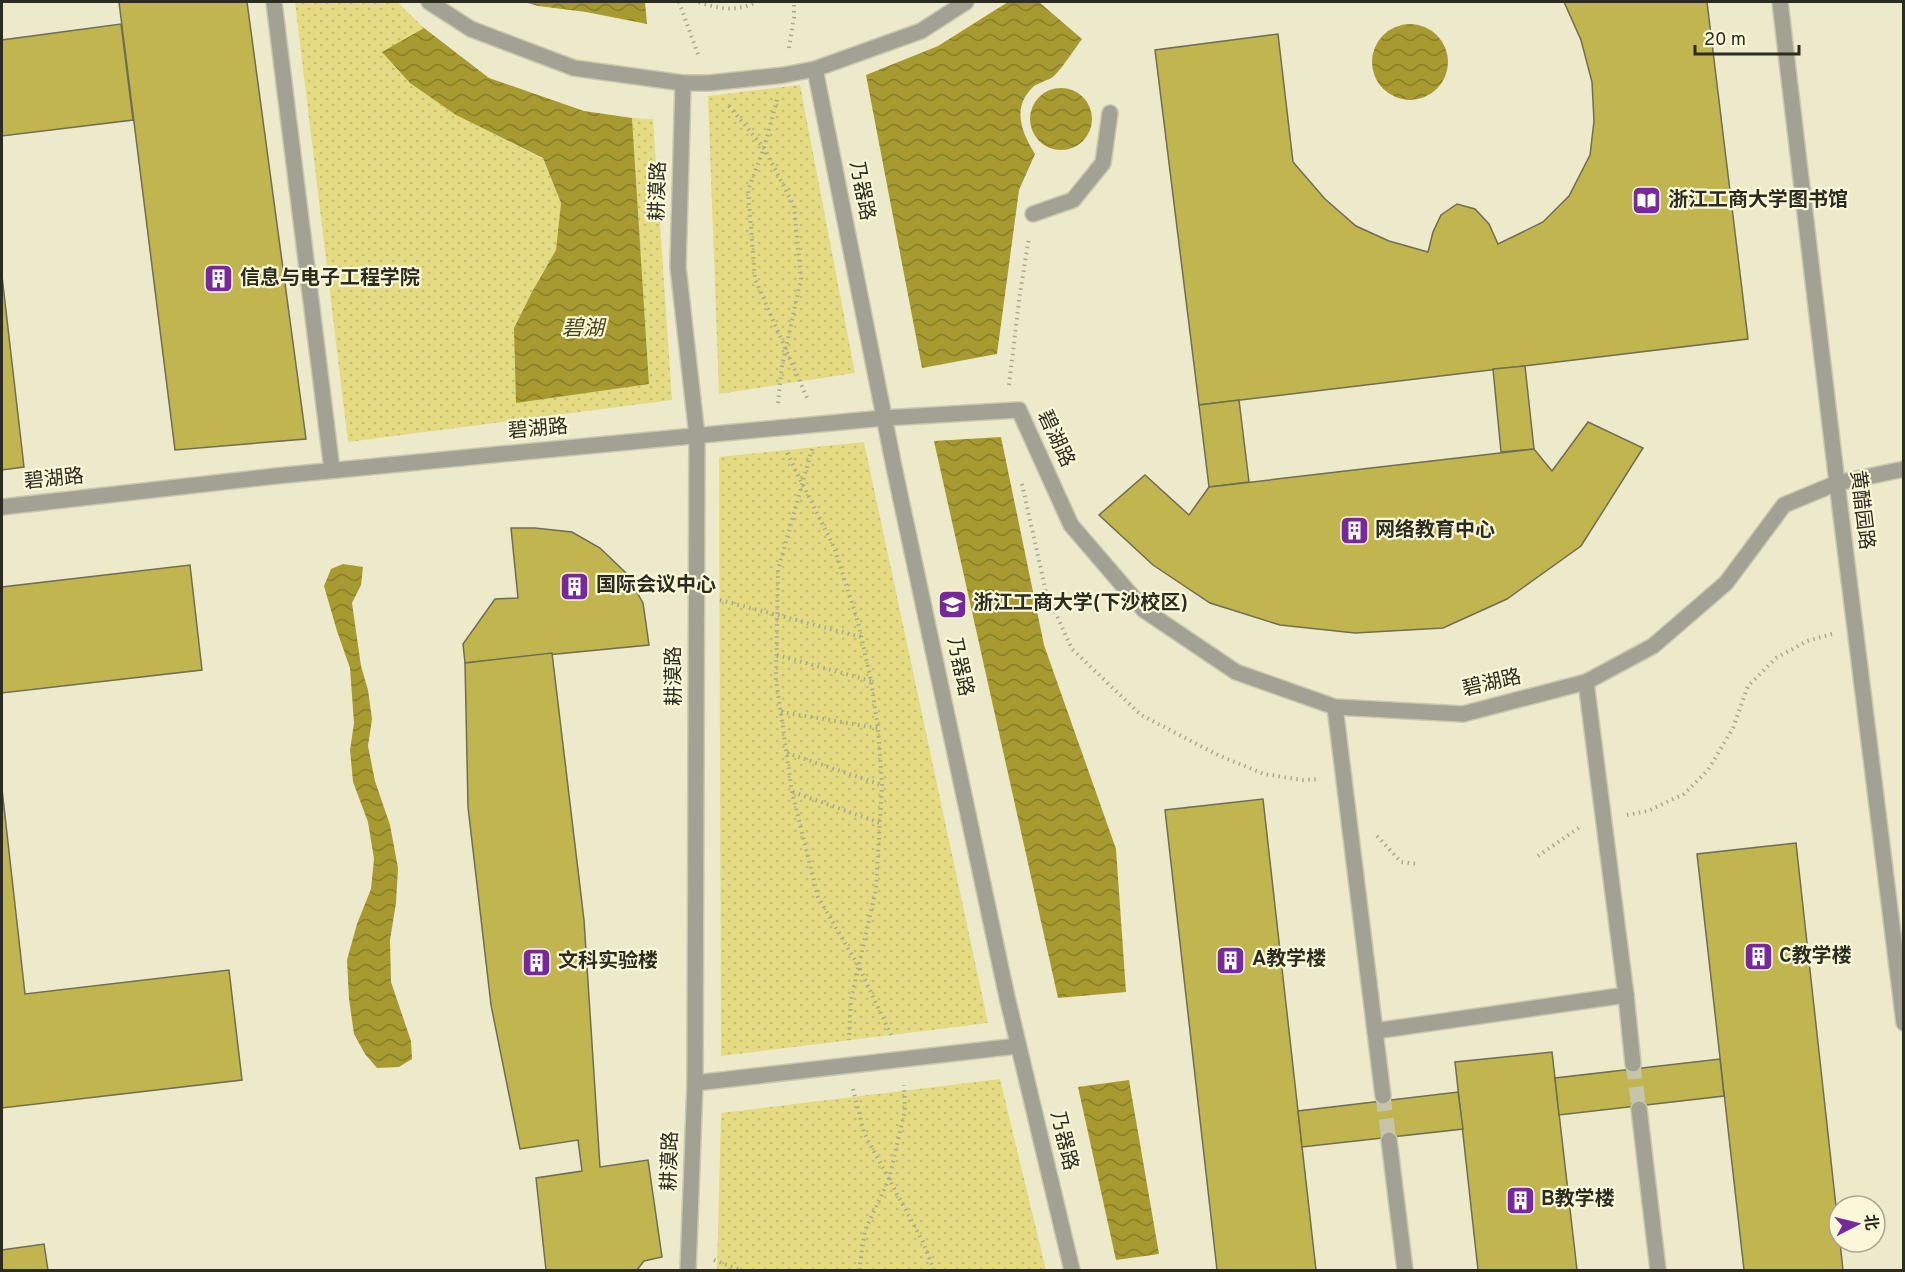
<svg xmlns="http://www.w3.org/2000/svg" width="1905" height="1272" font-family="Overpass,'Noto Sans SC',sans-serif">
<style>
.green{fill:url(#green-dots)}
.water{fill:url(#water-waves)}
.building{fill:#c0b54e;stroke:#6f6d52;stroke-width:1.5}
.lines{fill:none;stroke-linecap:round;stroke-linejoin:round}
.pedestrian-tunnel{stroke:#c6c4a9;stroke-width:15;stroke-dasharray:15 8;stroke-linecap:butt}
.service-casing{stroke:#cac8ad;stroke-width:18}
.pedestrian-casing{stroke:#cac8ad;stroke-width:18}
.minor-casing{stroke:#cac8ad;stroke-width:18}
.path{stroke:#a9a78f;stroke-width:4;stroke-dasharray:1.5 4.5;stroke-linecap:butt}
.service{stroke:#a2a194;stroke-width:15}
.pedestrian{stroke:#a2a194;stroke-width:15}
.minor{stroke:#a2a194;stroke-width:15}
.labels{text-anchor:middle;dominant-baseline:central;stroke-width:4.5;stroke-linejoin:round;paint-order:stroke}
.street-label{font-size:20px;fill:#2c2b1f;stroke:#faf8d9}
.poi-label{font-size:20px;font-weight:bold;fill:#2c2b1f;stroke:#faf8d9;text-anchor:start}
.water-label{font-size:21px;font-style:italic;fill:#484318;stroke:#faf8d9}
</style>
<defs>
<pattern id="green-dots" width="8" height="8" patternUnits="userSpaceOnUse" patternTransform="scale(1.5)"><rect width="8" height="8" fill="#e4db83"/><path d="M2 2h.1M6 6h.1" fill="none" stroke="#c4bc71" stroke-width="1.8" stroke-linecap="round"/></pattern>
<pattern id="water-waves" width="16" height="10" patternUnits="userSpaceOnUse" patternTransform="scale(1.5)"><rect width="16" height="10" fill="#a69a30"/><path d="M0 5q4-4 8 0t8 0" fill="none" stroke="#877e28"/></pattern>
</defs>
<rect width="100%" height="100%" fill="#edeacc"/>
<g class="green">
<polygon points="295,2 397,2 424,28 383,52 456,115 543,159 561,203 556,250 532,292 514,328 649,383 632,118 653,119 672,400 348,442"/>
<polygon points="800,85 855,373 719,394 708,96"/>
<polygon points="864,442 988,1023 721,1056 719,457"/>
<polygon points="1000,1079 1046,1270 717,1270 721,1113"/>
</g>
<g class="water">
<polygon points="524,2 645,2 647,24 586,12 538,6"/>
<path d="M1008,2H1039L1082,39C1073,51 1064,66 1054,76C1048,81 1039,82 1033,87C1011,108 1022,133 1035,154L1019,190L997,354L922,368L866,75L938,46Z"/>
<circle cx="1410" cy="62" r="38"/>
<polygon points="424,28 489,78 584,111 632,118 649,384 516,403 514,328 532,292 556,250 561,203 543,158 456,115 410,83 382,52"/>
<circle cx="1061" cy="119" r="31"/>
<polygon points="1001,437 1044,645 1116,849 1126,992 1058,998 934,441"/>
<polygon points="343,564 363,567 361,585 352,603 361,666 368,690 372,719 368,746 375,781 390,825 398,868 396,903 390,940 391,982 411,1041 412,1059 399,1067 377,1068 365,1054 354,1034 349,999 347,960 357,924 371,889 374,859 368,822 353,782 350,750 354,723 350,668 337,631 324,586 331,569"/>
<polygon points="1129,1080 1159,1254 1116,1260 1078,1087"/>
</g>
<g class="building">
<polygon points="119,2 247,2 306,439 175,450"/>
<polygon points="1564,2 1707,2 1748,339 1199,405 1155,50 1278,34 1293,162 1325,199 1356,226 1389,241 1428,252 1433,232 1441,215 1457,204 1475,209 1489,224 1498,244 1543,222 1569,196 1590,155 1594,121 1592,82 1581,40"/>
<polygon points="121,24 133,120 2,136 2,40"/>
<polygon points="2,276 24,467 2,470"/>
<polygon points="1525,366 1534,449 1501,452 1493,369"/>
<polygon points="1239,400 1249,482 1209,487 1199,405"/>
<polygon points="1588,422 1643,448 1581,546 1507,599 1443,628 1355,633 1280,625 1210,603 1153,565 1099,515 1145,475 1189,515 1209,487 1534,449 1552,471"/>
<polygon points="511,528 535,528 572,532 600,548 626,573 643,603 649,645 465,663 463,644 495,599 518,598"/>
<polygon points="190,565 202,670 2,693 2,587"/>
<polygon points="552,653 584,920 600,1167 648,1160 662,1257 644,1261 637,1270 546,1270 536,1178 582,1171 578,1140 520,1149 491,1005 468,807 465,663"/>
<polygon points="2,789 25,994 229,970 242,1080 2,1108"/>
<polygon points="1263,799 1298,1111 1316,1270 1217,1270 1165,810"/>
<polygon points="1796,843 1843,1270 1744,1270 1697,854"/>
<polygon points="1552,1052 1577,1270 1478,1270 1455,1062"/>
<polygon points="1720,1059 1724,1096 1559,1115 1555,1078"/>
<polygon points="1458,1092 1463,1129 1302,1147 1298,1111"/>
<polygon points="44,1244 48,1270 2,1270 2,1250"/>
</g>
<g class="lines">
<g class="pedestrian-tunnel">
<polyline points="1633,1064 1639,1109"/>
<polyline points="1383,1096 1389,1140"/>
</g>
<defs>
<polyline id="service" points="274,2 332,470"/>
<g id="pedestrian">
<polyline points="1033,214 1073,200 1103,163 1110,113"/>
<polyline points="1335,707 1383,1096"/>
<polyline points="1626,995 1633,1064"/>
<polyline points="1375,1031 1626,995 1586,682"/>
<polyline points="1639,1109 1658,1270"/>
<polyline points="1389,1140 1405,1270"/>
</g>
<g id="minor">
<polyline points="429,2 471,29 574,68 683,83 709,83 784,75 815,69 921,31 966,2"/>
<polyline points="1780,2 1837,483 1904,1023"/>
<polyline points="815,69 894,467 1007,997 1072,1270"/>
<polyline points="683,83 678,267 697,436 695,1083 688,1270"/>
<polyline points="2,507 276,476 502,454 884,418 1019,410 1071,525 1144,610 1236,672 1335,707 1463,714 1586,682 1653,646 1726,583 1784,505 1837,483 1904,469"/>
<polyline points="695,1083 1018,1046"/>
</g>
</defs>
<use href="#service" class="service-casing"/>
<use href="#pedestrian" class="pedestrian-casing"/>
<use href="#minor" class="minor-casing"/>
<g class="path">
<polyline points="679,2 699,57"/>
<path d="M699,2C718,9 738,12 756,2"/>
<polyline points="789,48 794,17 794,2"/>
<polyline points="777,100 764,148 748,190 755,279 808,400"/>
<polyline points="729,106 764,148 794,206 801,279 782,366 778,403"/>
<polyline points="1009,385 1020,293 1029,238"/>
<polyline points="812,449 778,570 776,679 792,792 818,897 859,967 891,1035"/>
<polyline points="787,453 834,547 858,622 871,681 878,728 882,785 876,889 851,1000 849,1040"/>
<polyline points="1022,484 1046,592 1072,649 1141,715 1218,755 1264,774 1303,780 1318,779"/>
<polyline points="720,600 861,637"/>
<polyline points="777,655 871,681"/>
<polyline points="781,712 878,728"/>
<polyline points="787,753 882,785"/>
<polyline points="793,792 880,823"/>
<polyline points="1627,815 1648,811 1684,794 1708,770 1733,728 1748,686 1776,658 1807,641 1832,634"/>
<polyline points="1377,836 1401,862 1419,864"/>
<polyline points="1538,856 1580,827"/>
<polyline points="853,1089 864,1133 923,1242 934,1270"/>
<polyline points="714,1260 741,1270"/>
<polyline points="859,1270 865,1230 889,1179 905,1110 904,1085"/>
</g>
<use href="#service" class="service"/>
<use href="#pedestrian" class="pedestrian"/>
<use href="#minor" class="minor"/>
</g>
<defs>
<symbol id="library-square" viewBox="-11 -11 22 22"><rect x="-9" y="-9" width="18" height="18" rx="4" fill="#77299a" stroke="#faf8d9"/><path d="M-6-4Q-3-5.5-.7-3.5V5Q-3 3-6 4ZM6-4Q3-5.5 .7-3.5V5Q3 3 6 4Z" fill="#fff"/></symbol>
<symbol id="building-square" viewBox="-11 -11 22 22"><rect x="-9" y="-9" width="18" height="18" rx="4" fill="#77299a" stroke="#faf8d9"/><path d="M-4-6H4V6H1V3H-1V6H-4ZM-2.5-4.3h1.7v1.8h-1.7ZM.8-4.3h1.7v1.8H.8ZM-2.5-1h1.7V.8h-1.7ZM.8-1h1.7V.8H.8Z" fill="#fff"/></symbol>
<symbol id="university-square" viewBox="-11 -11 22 22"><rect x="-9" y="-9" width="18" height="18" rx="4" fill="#77299a" stroke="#faf8d9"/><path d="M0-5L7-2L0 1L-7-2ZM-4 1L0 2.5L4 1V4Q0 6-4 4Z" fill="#fff"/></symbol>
</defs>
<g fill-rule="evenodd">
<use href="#library-square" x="1630" y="184" width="33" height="33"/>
<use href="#building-square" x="202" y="262" width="33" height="33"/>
<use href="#building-square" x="1338" y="514" width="33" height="33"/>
<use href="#building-square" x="558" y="570" width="33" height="33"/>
<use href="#university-square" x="936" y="588" width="33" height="33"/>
<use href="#building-square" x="1742" y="940" width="33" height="33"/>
<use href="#building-square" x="1214" y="944" width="33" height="33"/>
<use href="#building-square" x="520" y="946" width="33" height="33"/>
<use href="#building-square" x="1504" y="1184" width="33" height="33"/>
</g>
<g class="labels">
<g class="street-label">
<text transform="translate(659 191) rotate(-88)">耕漠路</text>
<text transform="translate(861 191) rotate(79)">乃器路</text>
<text transform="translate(538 430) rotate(-5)">碧湖路</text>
<text transform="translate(1055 439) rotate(65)">碧湖路</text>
<text transform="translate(54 480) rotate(-6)">碧湖路</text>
<text transform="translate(1861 510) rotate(83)">黄醋园路</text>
<text transform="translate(959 667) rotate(78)">乃器路</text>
<text transform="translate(675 676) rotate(-90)">耕漠路</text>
<text transform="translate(1492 684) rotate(-13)">碧湖路</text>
<text transform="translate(1063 1141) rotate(76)">乃器路</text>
<text transform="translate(671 1161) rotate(-88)">耕漠路</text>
</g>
<g class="poi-label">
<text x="1668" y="201">浙江工商大学图书馆</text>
<text x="240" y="279">信息与电子工程学院</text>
<text x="1375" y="531">网络教育中心</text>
<text x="596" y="586">国际会议中心</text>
<text x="973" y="604">浙江工商大学(下沙校区)</text>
<text x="1779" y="957">C教学楼</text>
<text x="1252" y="960">A教学楼</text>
<text x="558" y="962">文科实验楼</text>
<text x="1541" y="1200">B教学楼</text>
</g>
<g class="water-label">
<text x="583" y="329">碧湖</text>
</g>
</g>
<rect width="1905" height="1272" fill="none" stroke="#2c2b1f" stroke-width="6"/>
<g transform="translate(1857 1224) rotate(83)"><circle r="28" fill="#faf8d9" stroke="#a8a68f" stroke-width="1.5"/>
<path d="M0-4.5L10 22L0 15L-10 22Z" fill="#77299a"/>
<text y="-9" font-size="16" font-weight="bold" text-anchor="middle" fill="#2c2b1f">北</text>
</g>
<path d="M1695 45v9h104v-9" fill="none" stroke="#2c2b1f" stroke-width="3"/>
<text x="1704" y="45" font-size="18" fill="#2c2b1f" stroke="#faf8d9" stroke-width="4.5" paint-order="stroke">20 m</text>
</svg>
